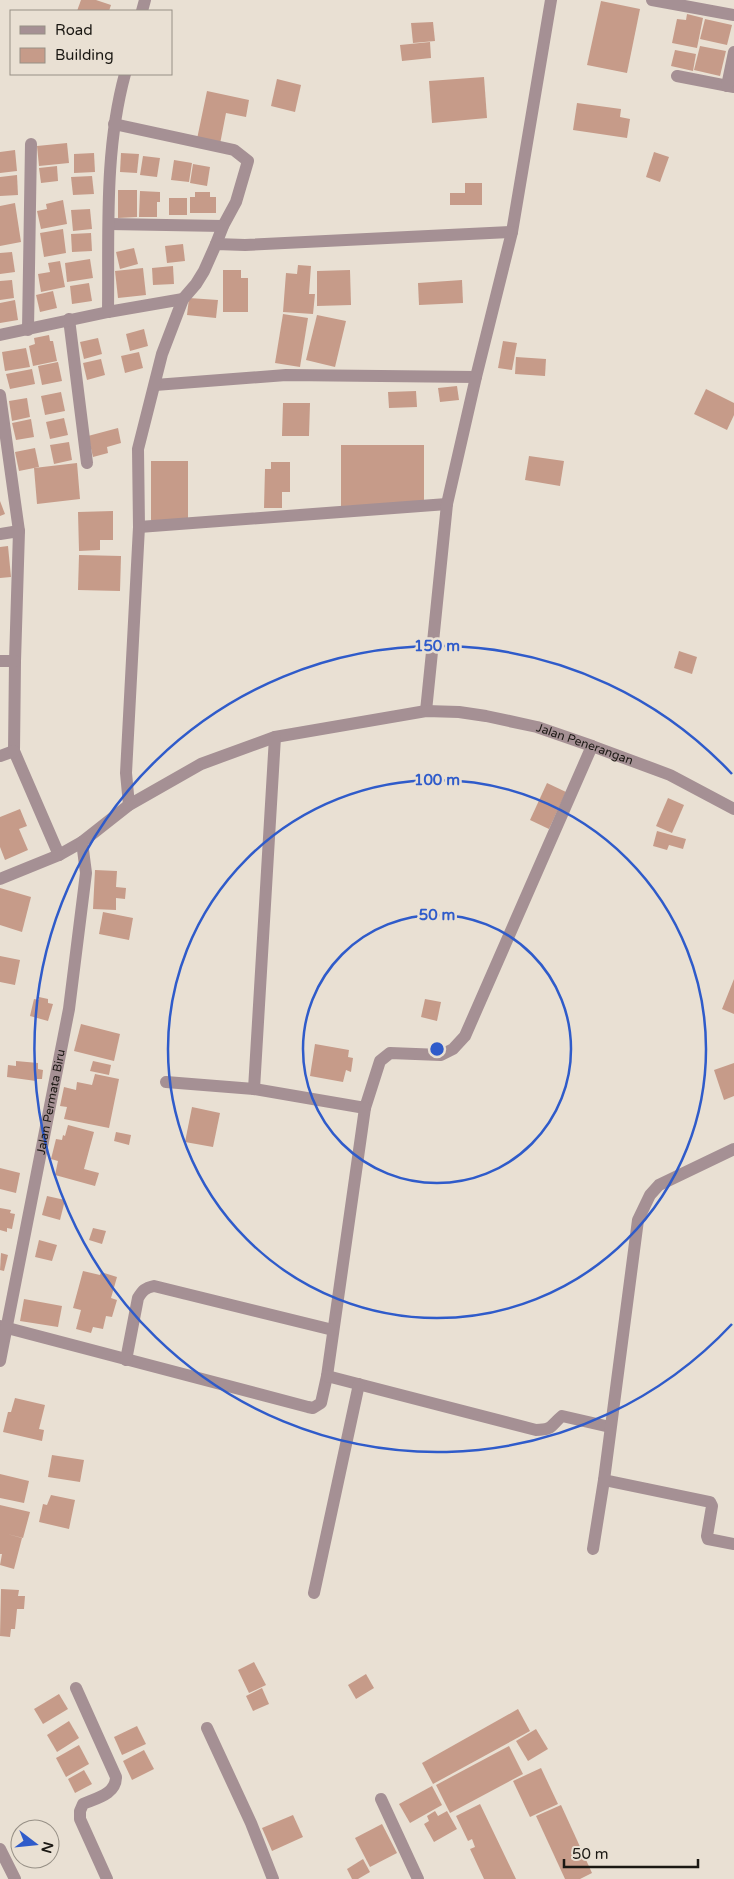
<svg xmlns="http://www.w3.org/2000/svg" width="734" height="1879" font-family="'Varela Round',sans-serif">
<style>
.building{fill:#c69b89}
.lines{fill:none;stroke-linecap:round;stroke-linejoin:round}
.minor{stroke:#a59094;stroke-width:12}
.ring{fill:none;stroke:#2f5bca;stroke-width:2.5}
.labels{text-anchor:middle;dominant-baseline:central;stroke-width:5;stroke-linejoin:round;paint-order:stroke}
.street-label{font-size:12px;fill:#1b1813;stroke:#e9e0d3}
.centre{fill:#2f5bca;stroke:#e9e0d3;stroke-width:2.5}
.ring-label{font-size:15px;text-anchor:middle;font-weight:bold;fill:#2f5bca;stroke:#e9e0d3;stroke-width:5;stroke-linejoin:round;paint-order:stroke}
</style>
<rect width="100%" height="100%" fill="#e9e0d3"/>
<g class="building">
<polygon points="81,0 96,0 111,5 109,11 77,11"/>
<polygon points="601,1 640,9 627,73 587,65"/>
<polygon points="687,14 703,18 697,48 672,43 677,19 686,20"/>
<polygon points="705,19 732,25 727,45 700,39"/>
<polygon points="433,22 435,41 413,43 411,23"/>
<polygon points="430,42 431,58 402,61 400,45"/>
<polygon points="700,46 726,51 720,76 694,70"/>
<polygon points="675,50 696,54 693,71 671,66"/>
<polygon points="484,77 487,118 432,123 429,81"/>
<polygon points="277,79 301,85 295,112 271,106"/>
<polygon points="207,91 249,100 246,117 226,113 220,144 197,139"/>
<polygon points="577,103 621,109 620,117 630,119 627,138 573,130"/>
<polygon points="67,143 69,163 39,166 37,146"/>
<polygon points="15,150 17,171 0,173 0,152"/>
<polygon points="654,152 669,157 660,182 646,177"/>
<polygon points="94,153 95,172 74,173 74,154"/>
<polygon points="121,153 139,154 137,173 120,172"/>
<polygon points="143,156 160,158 157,177 140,175"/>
<polygon points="174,160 192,163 189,182 171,180"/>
<polygon points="193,164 210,167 207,186 190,183"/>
<polygon points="57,166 58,181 41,183 39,168"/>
<polygon points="17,175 18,195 0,196 0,177"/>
<polygon points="92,176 94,194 73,195 71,177"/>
<polygon points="465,183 482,183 482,205 450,205 450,193 465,193"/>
<polygon points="118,190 137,190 137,217 118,218"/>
<polygon points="140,191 160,192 160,202 157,202 157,217 139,217"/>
<polygon points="195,192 210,192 210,197 216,197 216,213 190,213 190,197 195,197"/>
<rect x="169" y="198" width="18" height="17"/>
<polygon points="63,200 67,224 41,229 37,211 47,209 46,204"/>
<polygon points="15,203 21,242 0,246 0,206"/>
<polygon points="90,209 92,229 73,231 71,210"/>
<polygon points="63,229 66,253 44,257 40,233"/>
<polygon points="91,233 92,251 72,252 71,234"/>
<polygon points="183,244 185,261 167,263 165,246"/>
<polygon points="134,248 138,264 120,269 116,252"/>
<polygon points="12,252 15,272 0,274 0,253"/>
<polygon points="90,259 93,278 67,282 65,263"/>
<polygon points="60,261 65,287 41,292 38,274 50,272 48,263"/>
<polygon points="298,265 311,266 309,294 315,294 313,314 283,312 286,273 297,274"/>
<polygon points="173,266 174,284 153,285 152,268"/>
<polygon points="143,268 146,295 118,298 115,271"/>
<polygon points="223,270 241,270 241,278 248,278 248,312 223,312"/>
<polygon points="350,270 351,305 317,306 317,271"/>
<polygon points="12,280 14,298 0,300 0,281"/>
<polygon points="462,280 463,303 419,305 418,283"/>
<polygon points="89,283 92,301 72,304 70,286"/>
<polygon points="53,291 57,308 40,312 36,295"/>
<polygon points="189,298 218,300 216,318 187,315"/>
<polygon points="15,300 18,320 0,323 0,303"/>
<polygon points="283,314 308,318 300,367 275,363"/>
<polygon points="317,315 346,321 335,367 306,360"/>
<polygon points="144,329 148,346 130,351 126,334"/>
<polygon points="49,335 50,341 53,341 57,361 33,366 29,346 35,344 34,338"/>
<polygon points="98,338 102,354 84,359 80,342"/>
<polygon points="503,341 517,343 512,370 498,368"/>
<polygon points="26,348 30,367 5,371 2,352"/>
<polygon points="139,352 143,368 125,373 121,356"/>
<polygon points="516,357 546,359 545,376 515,374"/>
<polygon points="101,359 105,375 87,380 83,363"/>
<polygon points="58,362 62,381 42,385 38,366"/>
<polygon points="32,369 35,384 10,389 6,374"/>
<polygon points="457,386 459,400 440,402 438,388"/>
<polygon points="706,389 734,403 734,415 727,430 694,414"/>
<polygon points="416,391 417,407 389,408 388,392"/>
<polygon points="61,392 65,411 45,415 41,396"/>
<polygon points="27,398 30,417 12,421 9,401"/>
<polygon points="283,403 310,403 309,436 282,436"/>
<polygon points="64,418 68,435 50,439 46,422"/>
<polygon points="31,419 34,437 16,440 12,423"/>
<polygon points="118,428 121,443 107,447 108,453 93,457 88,436"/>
<polygon points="69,442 72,460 54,464 50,445"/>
<polygon points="341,445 424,445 424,505 341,506"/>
<polygon points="35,448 39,467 19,471 15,452"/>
<polygon points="529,456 564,461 560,486 525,480"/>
<rect x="151" y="461" width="37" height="59"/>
<polygon points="271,462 290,462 290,492 282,492 282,508 264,508 265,469 271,469"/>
<polygon points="77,463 80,499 37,504 34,468"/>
<polygon points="0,501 5,514 0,516"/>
<polygon points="113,511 113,540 100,540 100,550 79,551 78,512"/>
<polygon points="8,546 11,577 0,578 0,547"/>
<polygon points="79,555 121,556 120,591 78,590"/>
<polygon points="679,651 697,657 692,674 674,668"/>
<polygon points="547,783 566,792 549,829 530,820"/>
<polygon points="668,798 684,805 672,833 656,826"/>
<polygon points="20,809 27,826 19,829 28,850 5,860 0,847 0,817"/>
<polygon points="657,831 686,839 683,849 669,845 667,850 653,846"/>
<polygon points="95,870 117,871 116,887 126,888 125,899 116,898 116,910 93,909"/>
<polygon points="0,888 31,897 22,932 0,925"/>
<polygon points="103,912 133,918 129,940 99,934"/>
<polygon points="0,956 20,960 15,985 0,982"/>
<polygon points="734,979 734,1014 722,1009"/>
<polygon points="39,997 48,999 48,1003 53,1004 48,1021 30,1016 34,999 39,1000"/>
<polygon points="425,999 441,1002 437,1021 421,1017"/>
<polygon points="81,1024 120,1034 114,1061 74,1051"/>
<polygon points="315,1044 349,1050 348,1057 353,1058 351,1072 346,1070 343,1082 310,1076"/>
<polygon points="16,1061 38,1063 38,1069 43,1070 42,1079 37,1079 36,1081 7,1077 8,1065 16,1066"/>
<polygon points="93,1061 111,1065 109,1075 90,1071"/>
<polygon points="734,1063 734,1096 724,1100 714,1070"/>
<polygon points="95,1074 119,1079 109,1128 64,1119 67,1107 60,1106 64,1087 76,1090 77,1082 92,1085"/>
<polygon points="192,1107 220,1113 213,1147 185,1142"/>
<polygon points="68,1125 94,1132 84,1169 99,1173 95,1186 55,1175 58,1161 51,1159 56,1139 62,1140 63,1135 65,1136"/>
<polygon points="116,1132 131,1135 129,1145 114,1141"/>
<polygon points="0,1168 20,1173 16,1193 0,1189"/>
<polygon points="47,1196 65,1200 60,1220 42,1215"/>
<polygon points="0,1208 11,1210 10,1213 15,1214 12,1229 7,1228 7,1232 0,1230"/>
<polygon points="93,1228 106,1231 102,1244 89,1240"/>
<polygon points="39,1240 57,1245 52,1261 35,1257"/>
<polygon points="1,1253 8,1255 4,1271 0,1270"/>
<polygon points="83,1271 100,1275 101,1272 117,1277 111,1298 117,1300 112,1317 106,1316 103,1329 93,1327 91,1333 76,1329 81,1310 73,1308"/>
<polygon points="24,1299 62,1306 58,1327 20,1321"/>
<polygon points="15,1398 45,1405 39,1429 44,1430 42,1441 3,1432 8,1412 11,1412"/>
<polygon points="52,1455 84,1460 80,1482 48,1477"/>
<polygon points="0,1474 29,1481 24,1503 0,1498"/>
<polygon points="51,1495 75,1500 69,1529 39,1522 43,1504 47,1505"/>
<polygon points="0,1505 30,1512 23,1538 7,1534 22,1538 14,1569 0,1565 2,1554 0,1554"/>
<polygon points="1,1589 19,1590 18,1596 25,1596 24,1609 17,1609 15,1629 11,1629 10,1637 0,1636"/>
<polygon points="254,1662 266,1685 249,1693 238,1670"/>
<polygon points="366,1674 374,1688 356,1699 348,1685"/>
<polygon points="262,1688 269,1704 253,1711 246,1696"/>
<polygon points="59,1694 68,1709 43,1724 34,1709"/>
<polygon points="518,1709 530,1731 433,1784 422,1763"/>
<polygon points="69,1721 79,1738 57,1752 47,1735"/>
<polygon points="137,1726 146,1744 122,1755 114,1737"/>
<polygon points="536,1729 548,1749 528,1761 516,1741"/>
<polygon points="79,1745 89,1764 66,1777 56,1758"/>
<polygon points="509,1746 523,1774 450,1813 436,1785"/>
<polygon points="144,1750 154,1769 132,1780 123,1761"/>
<polygon points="541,1768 558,1804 530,1817 513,1781"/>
<polygon points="84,1770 92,1784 75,1793 68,1779"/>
<polygon points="432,1786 442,1805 410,1823 399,1804"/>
<polygon points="480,1804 516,1879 484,1879 470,1849 475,1847 472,1839 468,1841 456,1816"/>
<polygon points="561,1805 592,1873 580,1879 565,1879 536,1816"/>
<polygon points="435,1811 438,1816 447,1811 457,1829 434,1842 424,1824 429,1821 427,1816"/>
<polygon points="293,1815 303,1837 272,1851 262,1828"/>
<polygon points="382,1824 397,1853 370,1867 355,1838"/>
<polygon points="363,1859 370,1872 358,1879 352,1879 347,1869"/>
</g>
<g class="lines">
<g class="minor">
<polyline points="652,0 734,15"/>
<polyline points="142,11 145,0"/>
<polyline points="677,76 734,87"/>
<polyline points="727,86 734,52"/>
<polyline points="114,124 234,150 248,161 236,202 223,226 216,244"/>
<polyline points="109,224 223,226"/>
<path d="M108,312C109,233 104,151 125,74"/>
<polyline points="69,319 87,463"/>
<polyline points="28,330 31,144"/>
<polyline points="0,335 108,312 183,299"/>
<polyline points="155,385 286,375 476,377"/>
<polyline points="0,395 19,531"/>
<polyline points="139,527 447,504"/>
<polyline points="0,534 19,531 15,661 14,751 59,855"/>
<polyline points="0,661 15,661"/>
<polyline points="426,711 447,504 476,377 512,232 551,0"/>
<polyline points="0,756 14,751"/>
<polyline points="129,805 126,773 139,527 138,449 162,354 183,299 196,284 204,271 216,244 245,245 512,232"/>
<path id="s1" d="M0,879L59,855L82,842L129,805L201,764L275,737L426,711L459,712L486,716L537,727L592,746L670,775L734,809"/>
<polyline points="166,1082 254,1089 365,1108 380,1061 390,1053 441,1055 453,1049 465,1036 592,746"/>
<polyline points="254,1089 275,737"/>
<polyline points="0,1326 308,1407 313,1408 321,1403 327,1376 365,1108"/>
<path d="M126,1360L138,1298C143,1290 145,1288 154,1286L333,1330"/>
<path id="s2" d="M0,1361L69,1009L86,873L82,842"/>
<path d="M327,1376L536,1430C553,1430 550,1426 562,1416L610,1427"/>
<polyline points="604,1480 710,1502 712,1506 707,1536 708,1539 734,1544"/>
<polyline points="593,1549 604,1480 638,1220 650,1195 659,1185 734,1149"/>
<polyline points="314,1593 359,1384"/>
<path d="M76,1688L116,1777C116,1794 97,1798 83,1804L80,1811V1819L107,1879"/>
<polyline points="207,1728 251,1823 273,1879"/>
<polyline points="381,1799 418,1879"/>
<polyline points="0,1849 15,1879"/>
</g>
</g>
<g class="ring">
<circle cx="437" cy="1049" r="134"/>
<circle cx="437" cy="1049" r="269"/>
<path d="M732 1324A403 403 0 1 1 732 774"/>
</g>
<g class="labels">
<g class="street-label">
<text stroke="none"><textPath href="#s1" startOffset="628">Jalan Penerangan</textPath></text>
<text stroke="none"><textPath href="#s2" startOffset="264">Jalan Permata Biru</textPath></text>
</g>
</g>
<circle cx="437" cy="1049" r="8" class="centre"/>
<g class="ring-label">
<text x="437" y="651">150 m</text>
<text x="437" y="785">100 m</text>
<text x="437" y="920">50 m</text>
</g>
<rect x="10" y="10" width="162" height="65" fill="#e9e0d3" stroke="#979086"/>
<rect x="20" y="26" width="25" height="8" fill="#a59094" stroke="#979086"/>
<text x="55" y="35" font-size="15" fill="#1b1813">Road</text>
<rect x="20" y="48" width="25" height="15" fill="#c69b89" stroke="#979086"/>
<text x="55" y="60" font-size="15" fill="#1b1813">Building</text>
<g transform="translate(35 1844) rotate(106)"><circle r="24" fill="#e9e0d3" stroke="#979086"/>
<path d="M0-4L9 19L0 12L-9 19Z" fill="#2f5bca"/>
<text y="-8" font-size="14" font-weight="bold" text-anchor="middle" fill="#1b1813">N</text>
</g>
<path d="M564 1859v8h134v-8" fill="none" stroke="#1b1813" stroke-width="2.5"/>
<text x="572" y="1859" font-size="15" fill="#1b1813" stroke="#e9e0d3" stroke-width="4" paint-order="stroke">50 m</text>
</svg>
